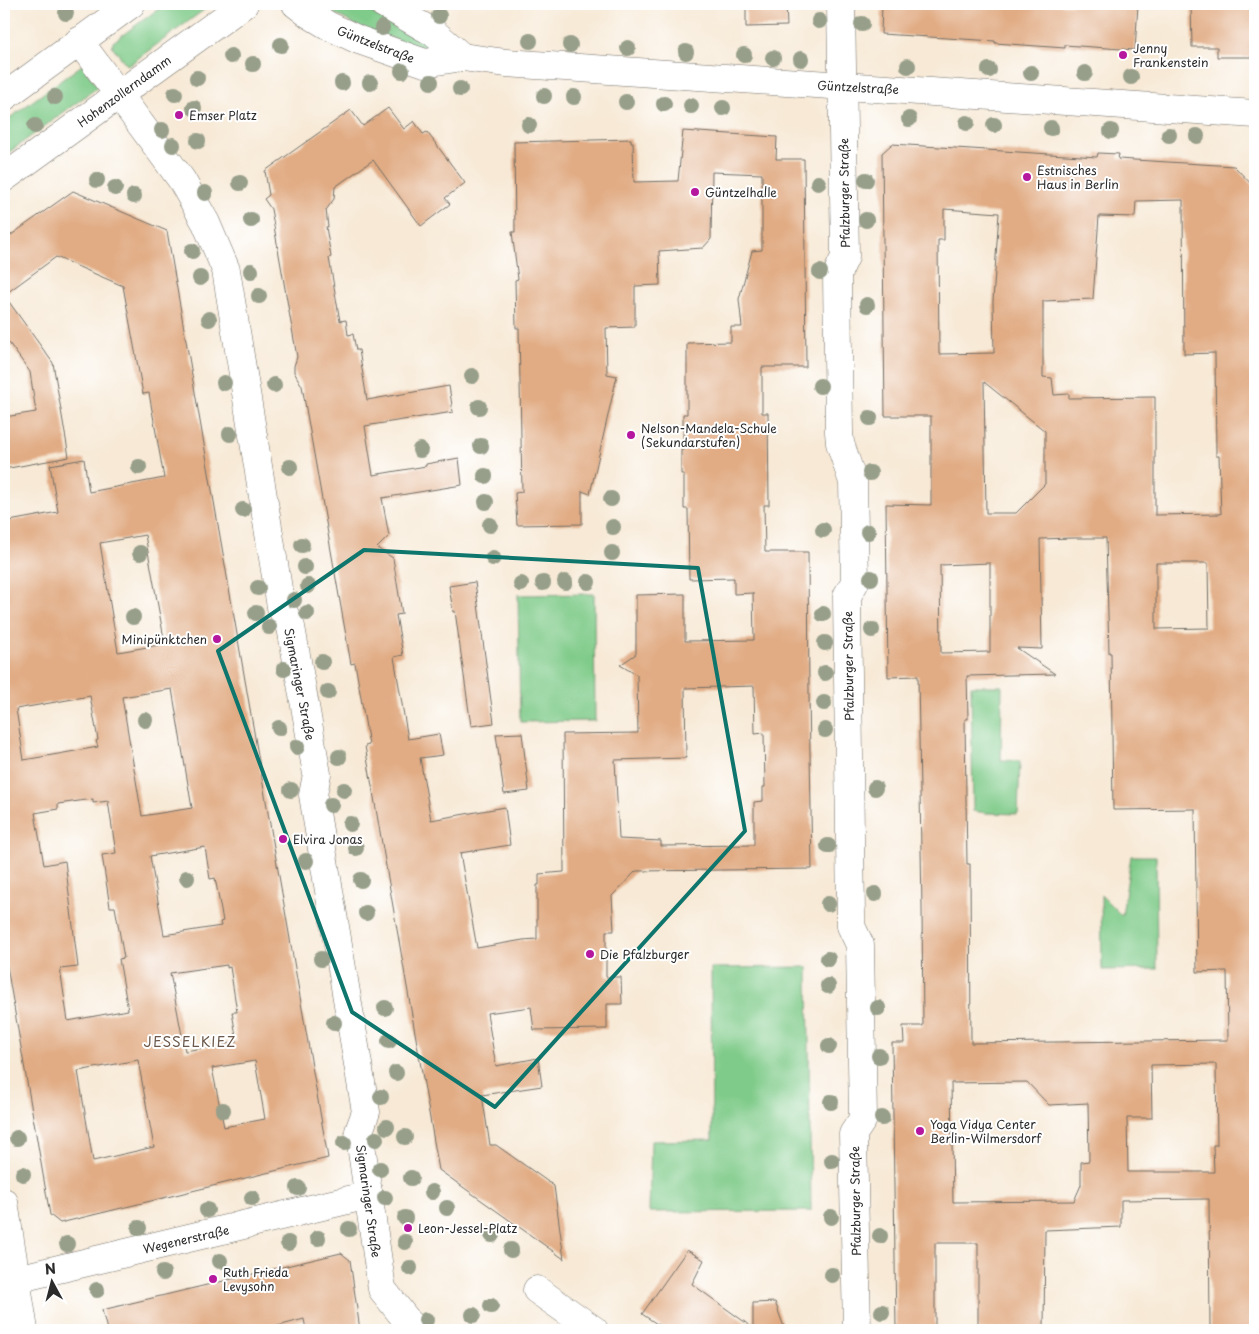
<svg xmlns="http://www.w3.org/2000/svg" width="1259" height="1334" font-family="'Playpen Sans',sans-serif">
<style>
.green{fill:#7fcb89;stroke:#557b5a}
.building{fill:#e1ac84;fill-rule:evenodd}
.lines{fill:none;stroke-linecap:round;stroke-linejoin:round}
.minor-casing{stroke:#726e66;stroke-width:29}
.major-casing{stroke:#726e66;stroke-width:29}
.minor{stroke:#fff;stroke-width:28}
.major{stroke:#fff;stroke-width:28}
.tree{fill:#979f8a}
.marked{fill:none;stroke:#0f766e;stroke-width:4;stroke-linejoin:round}
.poi-dot{fill:#b5179e;stroke:#fff;stroke-width:2}
.labels{text-anchor:middle;dominant-baseline:central;stroke-width:4;stroke-linejoin:round;paint-order:stroke}
.street-label{font-size:12px;fill:#2b2b2b;stroke:#fff}
.poi-label{font-size:12px;fill:#2b2b2b;stroke:#fff;text-anchor:start}
.neighbourhood-label{font-size:14px;letter-spacing:1px;fill:#6b584a;stroke:#fff}
</style>
<rect width="100%" height="100%" fill="#fff"/>
<filter id="ink" filterUnits="userSpaceOnUse"><feTurbulence type="fractalNoise" baseFrequency=".02" numOctaves="2"/><feDisplacementMap in="SourceGraphic" scale="10" xChannelSelector="R" yChannelSelector="G"/><feConvolveMatrix kernelMatrix="1 2 1 2 8 2 1 2 1" color-interpolation-filters="sRGB"/></filter>
<filter id="wash" filterUnits="userSpaceOnUse"><feTurbulence type="fractalNoise" baseFrequency=".0096" numOctaves="4" result="noise"/><feDisplacementMap in="SourceGraphic" scale="20" xChannelSelector="R" yChannelSelector="G"/><feGaussianBlur stdDeviation="1.12" result="paint"/><feColorMatrix in="noise" values="0 0 0 0 0 0 0 0 0 0 0 0 0 0 0 0 0 1.4 0 .05"/><feComposite in="paint" operator="in"/></filter>
<g filter="url(#wash)">
<rect width="100%" height="100%" fill="#f7e9d5"/>
<g class="green">
<polygon points="165,4 212,4 129,65 126,64 112,46 113,42"/>
<polygon points="329,4 358,4 394,27 432,44 431,51 363,29 324,8"/>
<polygon points="82,65 98,87 4,156 4,122"/>
<polygon points="594,594 595,721 520,722 518,595"/>
<polygon points="971,686 1002,686 1001,760 1020,761 1018,814 987,813 973,811"/>
<polygon points="1131,856 1156,856 1157,969 1102,970 1101,895 1122,916"/>
<polygon points="808,967 811,1211 649,1212 651,1141 712,1140 711,968"/>
</g>
<g id="blocks">
<g class="building">
<polygon points="746,4 786,4 787,26 746,27"/>
<polygon points="882,4 1138,5 1135,50 1065,45 1065,48 995,43 995,41 881,34"/>
<polygon points="1191,4 1255,4 1255,48 1253,48 1253,57 1217,57 1217,47 1192,47"/>
<path d="M388,108L404,129L414,121L423,134L427,132L465,183L445,198L450,204L421,226L373,160L335,187L334,199L326,210L328,227H326L331,257L329,258L340,321L346,320L348,335L353,334L356,350H359L367,400L449,386L453,412L365,426L373,475L426,466V464L459,458L462,485L382,498L389,536L377,548L393,558L402,614L396,615L403,655L394,657L408,739L439,734L443,755L420,758L431,820L505,807L510,845L460,853L477,948L523,940L537,939V885H539V874L564,872L563,734L638,733L637,675L620,665L636,654V595L685,594V641L754,640L753,593L734,594V578L689,579L688,509H684V474H681V450H683V414H687V343L731,342V327H742L739,299L752,251L762,250V174L712,172L711,239L703,248L659,251L660,285L635,286V327L606,328L607,374L617,376L590,494L582,491V524L517,525L515,493L522,492L519,328H516L515,280L518,279L512,232H515L514,142L631,139V142H633L634,182L678,181L683,131L777,137L776,159H804L806,367H762V413H768L769,505H764L765,552H808L809,695L812,869L636,871L612,896L614,931H606V977H621L622,1004H607V1029L534,1030L531,1007L487,1013L496,1066L538,1058L542,1086L482,1095L490,1145H496L554,1186L564,1259L439,1170L365,746L369,745L355,663L351,664L302,386L294,372V366L297,357L271,209L264,199L269,195L265,171L351,110L363,126ZM754,686L755,734L764,733L765,787H763V801L754,802V845L661,846V841L619,839L615,760L686,758L685,688Z"/>
<path d="M892,144L1097,157L1098,153L1119,154L1118,159L1234,166L1255,188V1330H1210L1209,1199L1121,1200V1227L1045,1230L1044,1330H978V1243H935V1330H896L892,1043H904L903,1026H923L922,908L918,676L888,677L886,504L931,505V416H885L882,153ZM1183,200L1184,354L1215,353L1216,456H1219L1221,514L1155,515V397L1069,398V394L1054,395L1052,378L1043,377V301L1093,299L1099,216L1135,217L1136,201ZM944,209L999,213L993,301L994,353L939,354L938,240H944ZM984,382L1045,431V484L1016,513H986ZM1073,538H1106L1109,653H1111L1113,810L1195,809L1197,972L1227,971L1228,1040L971,1043L970,864H967L966,798L965,719H968L967,676L1055,674L1017,648L1042,649L1040,539ZM990,563V652L941,653L940,565ZM1156,563H1208L1209,628L1156,629ZM1216,1064L1217,1145H1213L1214,1172H1128L1127,1118H1152L1151,1065ZM1027,1082L1049,1105L1088,1103L1089,1161L1081,1162V1185L1074,1201L953,1202L951,1083Z"/>
<path d="M73,191L167,231L328,1158L60,1223L50,1215L4,949V522L58,512L50,465L84,459L89,492L164,478L149,393L143,394L123,286L56,257L4,295V240ZM145,535L165,644L118,652L100,543ZM172,689L192,808L142,816L122,697ZM90,696L98,740L96,741L98,747L24,760L16,709ZM93,799V803L108,801L116,853L102,855L110,907H115L124,958L119,959L128,1010L68,1021L60,969L78,967L65,861L44,865L35,813L58,809V804ZM205,847L210,879L215,878L223,921L220,922L221,926L164,935L150,856ZM227,965V968L230,967L237,1012H232L237,1042L185,1051L170,973ZM138,1060L154,1147L93,1161L78,1071ZM255,1061L265,1119L224,1127L212,1068Z"/>
<polygon points="4,295 53,363 69,457 4,469 4,417 36,412 30,372 4,336"/>
<polygon points="475,582 494,723 471,726 455,611 453,612 449,586"/>
<polygon points="522,733 529,791 504,794 496,734"/>
<polygon points="687,1250 704,1260 692,1284 753,1328 753,1303 775,1302 785,1330 666,1330 642,1314"/>
<polygon points="341,1253 350,1260 360,1330 306,1330 304,1319 263,1330 107,1330 102,1310"/>
</g>
</g>
</g>
<g filter="url(#ink)">
<use href="#blocks" fill-opacity="0" stroke="#726e66" stroke-width="1"/>
<g class="lines">
<defs>
<g id="minor">
<polyline points="296,4 309,14 329,26 359,40 425,63 462,57 506,63 1255,114"/>
<polyline points="384,4 434,33 462,57"/>
<polyline points="841,4 845,257 837,274 839,432 840,443 853,482 855,582 847,596 851,916 851,926 860,945 863,1119 853,1134 857,1330"/>
<polyline points="79,41 181,179 206,223 226,270 281,607 291,627 317,774 313,795 366,1112 359,1131 382,1289 408,1322 410,1330"/>
<polyline points="4,1202 24,1330"/>
<polyline points="4,1282 369,1195"/>
<polyline points="537,1290 594,1330"/>
</g>
<g id="major">
<polyline points="4,97 131,4"/>
<polyline points="4,178 244,4"/>
</g>
</defs>
<use href="#minor" class="minor-casing"/>
<use href="#major" class="major-casing"/>
<use href="#minor" class="minor"/>
<use href="#major" class="major"/>
</g>
<g class="tree">
<circle cx="66" cy="13" r="8"/>
<circle cx="439" cy="16" r="8"/>
<circle cx="819" cy="21" r="8"/>
<circle cx="862" cy="24" r="8"/>
<circle cx="382" cy="28" r="8"/>
<circle cx="530" cy="41" r="8"/>
<circle cx="281" cy="45" r="8"/>
<circle cx="570" cy="45" r="8"/>
<circle cx="628" cy="48" r="8"/>
<circle cx="686" cy="52" r="8"/>
<circle cx="744" cy="55" r="8"/>
<circle cx="231" cy="56" r="8"/>
<circle cx="773" cy="58" r="8"/>
<circle cx="801" cy="59" r="8"/>
<circle cx="253" cy="64" r="8"/>
<circle cx="908" cy="66" r="8"/>
<circle cx="989" cy="70" r="8"/>
<circle cx="402" cy="71" r="8"/>
<circle cx="1031" cy="73" r="8"/>
<circle cx="1085" cy="73" r="8"/>
<circle cx="1131" cy="77" r="8"/>
<circle cx="197" cy="78" r="8"/>
<circle cx="431" cy="82" r="8"/>
<circle cx="342" cy="83" r="8"/>
<circle cx="370" cy="83" r="8"/>
<circle cx="460" cy="89" r="8"/>
<circle cx="175" cy="94" r="8"/>
<circle cx="544" cy="96" r="8"/>
<circle cx="55" cy="97" r="8"/>
<circle cx="574" cy="97" r="8"/>
<circle cx="626" cy="102" r="8"/>
<circle cx="664" cy="104" r="8"/>
<circle cx="691" cy="106" r="8"/>
<circle cx="194" cy="108" r="8"/>
<circle cx="723" cy="108" r="8"/>
<circle cx="909" cy="119" r="8"/>
<circle cx="967" cy="123" r="8"/>
<circle cx="529" cy="125" r="8"/>
<circle cx="994" cy="125" r="8"/>
<circle cx="35" cy="126" r="8"/>
<circle cx="1051" cy="128" r="8"/>
<circle cx="162" cy="130" r="8"/>
<circle cx="1111" cy="131" r="8"/>
<circle cx="1169" cy="135" r="8"/>
<circle cx="1197" cy="136" r="8"/>
<circle cx="198" cy="141" r="8"/>
<circle cx="173" cy="145" r="8"/>
<circle cx="97" cy="180" r="8"/>
<circle cx="866" cy="180" r="8"/>
<circle cx="240" cy="183" r="8"/>
<circle cx="818" cy="183" r="8"/>
<circle cx="115" cy="188" r="8"/>
<circle cx="205" cy="193" r="8"/>
<circle cx="134" cy="196" r="8"/>
<circle cx="251" cy="220" r="8"/>
<circle cx="866" cy="220" r="8"/>
<circle cx="192" cy="251" r="8"/>
<circle cx="251" cy="271" r="8"/>
<circle cx="820" cy="272" r="8"/>
<circle cx="200" cy="278" r="8"/>
<circle cx="259" cy="296" r="8"/>
<circle cx="867" cy="305" r="8"/>
<circle cx="209" cy="319" r="8"/>
<circle cx="472" cy="376" r="8"/>
<circle cx="224" cy="383" r="8"/>
<circle cx="274" cy="385" r="8"/>
<circle cx="820" cy="386" r="8"/>
<circle cx="479" cy="407" r="8"/>
<circle cx="870" cy="418" r="8"/>
<circle cx="230" cy="434" r="8"/>
<circle cx="481" cy="446" r="8"/>
<circle cx="420" cy="450" r="8"/>
<circle cx="139" cy="467" r="8"/>
<circle cx="290" cy="467" r="8"/>
<circle cx="870" cy="473" r="8"/>
<circle cx="485" cy="476" r="8"/>
<circle cx="611" cy="499" r="8"/>
<circle cx="486" cy="502" r="8"/>
<circle cx="243" cy="510" r="8"/>
<circle cx="490" cy="525" r="8"/>
<circle cx="613" cy="527" r="8"/>
<circle cx="823" cy="530" r="8"/>
<circle cx="868" cy="532" r="8"/>
<circle cx="302" cy="545" r="8"/>
<circle cx="140" cy="553" r="8"/>
<circle cx="612" cy="553" r="8"/>
<circle cx="493" cy="558" r="8"/>
<circle cx="305" cy="567" r="8"/>
<circle cx="871" cy="578" r="8"/>
<circle cx="565" cy="582" r="8"/>
<circle cx="588" cy="582" r="8"/>
<circle cx="543" cy="583" r="8"/>
<circle cx="521" cy="584" r="8"/>
<circle cx="308" cy="586" r="8"/>
<circle cx="258" cy="588" r="8"/>
<circle cx="294" cy="600" r="8"/>
<circle cx="256" cy="613" r="8"/>
<circle cx="307" cy="613" r="8"/>
<circle cx="823" cy="614" r="8"/>
<circle cx="133" cy="617" r="8"/>
<circle cx="269" cy="627" r="8"/>
<circle cx="872" cy="630" r="8"/>
<circle cx="825" cy="643" r="8"/>
<circle cx="322" cy="662" r="8"/>
<circle cx="284" cy="669" r="8"/>
<circle cx="825" cy="673" r="8"/>
<circle cx="328" cy="692" r="8"/>
<circle cx="824" cy="703" r="8"/>
<circle cx="145" cy="720" r="8"/>
<circle cx="279" cy="728" r="8"/>
<circle cx="825" cy="730" r="8"/>
<circle cx="297" cy="747" r="8"/>
<circle cx="339" cy="757" r="8"/>
<circle cx="875" cy="788" r="8"/>
<circle cx="291" cy="790" r="8"/>
<circle cx="344" cy="790" r="8"/>
<circle cx="331" cy="805" r="8"/>
<circle cx="350" cy="824" r="8"/>
<circle cx="828" cy="846" r="8"/>
<circle cx="356" cy="848" r="8"/>
<circle cx="306" cy="861" r="8"/>
<circle cx="187" cy="878" r="8"/>
<circle cx="361" cy="880" r="8"/>
<circle cx="875" cy="894" r="8"/>
<circle cx="828" cy="904" r="8"/>
<circle cx="366" cy="913" r="8"/>
<circle cx="321" cy="959" r="8"/>
<circle cx="828" cy="959" r="8"/>
<circle cx="828" cy="986" r="8"/>
<circle cx="385" cy="1008" r="8"/>
<circle cx="878" cy="1008" r="8"/>
<circle cx="334" cy="1023" r="8"/>
<circle cx="389" cy="1041" r="8"/>
<circle cx="829" cy="1046" r="8"/>
<circle cx="879" cy="1056" r="8"/>
<circle cx="396" cy="1073" r="8"/>
<circle cx="381" cy="1097" r="8"/>
<circle cx="831" cy="1102" r="8"/>
<circle cx="223" cy="1110" r="8"/>
<circle cx="882" cy="1118" r="8"/>
<circle cx="387" cy="1127" r="8"/>
<circle cx="405" cy="1137" r="8"/>
<circle cx="17" cy="1138" r="8"/>
<circle cx="376" cy="1139" r="8"/>
<circle cx="344" cy="1143" r="8"/>
<circle cx="832" cy="1161" r="8"/>
<circle cx="380" cy="1169" r="8"/>
<circle cx="23" cy="1174" r="8"/>
<circle cx="411" cy="1178" r="8"/>
<circle cx="298" cy="1188" r="8"/>
<circle cx="432" cy="1192" r="8"/>
<circle cx="252" cy="1198" r="8"/>
<circle cx="385" cy="1198" r="8"/>
<circle cx="447" cy="1208" r="8"/>
<circle cx="207" cy="1210" r="8"/>
<circle cx="831" cy="1217" r="8"/>
<circle cx="405" cy="1218" r="8"/>
<circle cx="139" cy="1228" r="8"/>
<circle cx="349" cy="1229" r="8"/>
<circle cx="492" cy="1235" r="8"/>
<circle cx="880" cy="1236" r="8"/>
<circle cx="318" cy="1238" r="8"/>
<circle cx="405" cy="1242" r="8"/>
<circle cx="288" cy="1243" r="8"/>
<circle cx="67" cy="1244" r="8"/>
<circle cx="511" cy="1250" r="8"/>
<circle cx="220" cy="1261" r="8"/>
<circle cx="410" cy="1268" r="8"/>
<circle cx="163" cy="1273" r="8"/>
<circle cx="832" cy="1275" r="8"/>
<circle cx="97" cy="1290" r="8"/>
<circle cx="491" cy="1306" r="8"/>
<circle cx="882" cy="1312" r="8"/>
<circle cx="473" cy="1315" r="8"/>
<circle cx="426" cy="1320" r="8"/>
</g>
</g>
<path class="marked" d="M364,550L698,568L745,831L495,1107L352,1012L218,651Z"/>
<g class="poi-dot">
<circle cx="1123" cy="55" r="5"/>
<circle cx="179" cy="115" r="5"/>
<circle cx="1027" cy="177" r="5"/>
<circle cx="695" cy="192" r="5"/>
<circle cx="631" cy="435" r="5"/>
<circle cx="217" cy="639" r="5"/>
<circle cx="283" cy="839" r="5"/>
<circle cx="590" cy="954" r="5"/>
<circle cx="920" cy="1131" r="5"/>
<circle cx="408" cy="1228" r="5"/>
<circle cx="213" cy="1279" r="5"/>
</g>
<g class="labels">
<g class="street-label">
<text transform="translate(376 44) rotate(21)">Güntzelstraße</text>
<text transform="translate(858 87) rotate(3)">Güntzelstraße</text>
<text transform="translate(124 91) rotate(-36)">Hohenzollerndamm</text>
<text transform="translate(844 193) rotate(-91)">Pfalzburger Straße</text>
<text transform="translate(848 666) rotate(-91)">Pfalzburger Straße</text>
<text transform="translate(300 684) rotate(79)">Sigmaringer Straße</text>
<text transform="translate(369 1201) rotate(82)">Sigmaringer Straße</text>
<text transform="translate(855 1201) rotate(-91)">Pfalzburger Straße</text>
<text transform="translate(186 1239) rotate(-13)">Wegenerstraße</text>
</g>
<g class="poi-label">
<text x="1133" y="48">Jenny<tspan x="1133" dy="14">Frankenstein</tspan></text>
<text x="189" y="115">Emser Platz</text>
<text x="1037" y="170">Estnisches<tspan x="1037" dy="14">Haus in Berlin</tspan></text>
<text x="705" y="192">Güntzelhalle</text>
<text x="641" y="428">Nelson-Mandela-Schule<tspan x="641" dy="14">(Sekundarstufen)</tspan></text>
<text x="207" y="639" text-anchor="end">Minipünktchen</text>
<text x="293" y="839">Elvira Jonas</text>
<text x="600" y="954">Die Pfalzburger</text>
<text x="930" y="1124">Yoga Vidya Center<tspan x="930" dy="14">Berlin-Wilmersdorf</tspan></text>
<text x="418" y="1228">Leon-Jessel-Platz</text>
<text x="223" y="1272">Ruth Frieda<tspan x="223" dy="14">Levysohn</tspan></text>
</g>
<g class="neighbourhood-label">
<text x="190" y="1041">JESSELKIEZ</text>
</g>
</g>
<rect width="1259" height="1334" fill="none" stroke="#fff" stroke-width="20"/>
<g transform="translate(52 1282) rotate(353)" stroke="#ffffff" stroke-width="4" paint-order="stroke">
<path d="M0-4L9 19L0 12L-9 19Z" fill="#2b2b2b"/>
<text y="-8" font-size="14" font-weight="bold" text-anchor="middle" fill="#2b2b2b">N</text>
</g>
</svg>
